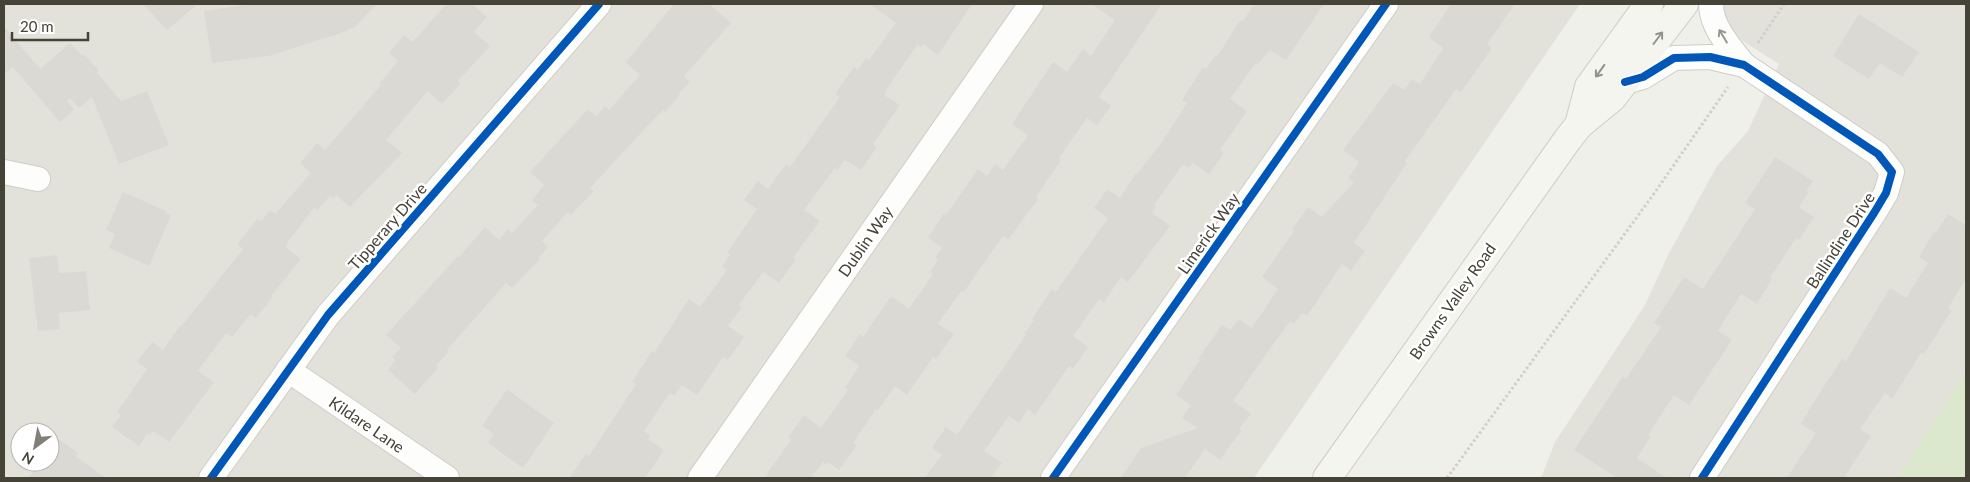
<svg xmlns="http://www.w3.org/2000/svg" width="1970" height="482" font-family="Lato,sans-serif">
<style>
.residential{fill:#e3e2da;fill-rule:evenodd}
.green{fill:#dbe8ce}
.building{fill:#dad9d4}
.lines{fill:none;stroke-linecap:round;stroke-linejoin:round}
.minor-casing{stroke:#cecdc9;stroke-width:26}
.secondary-casing{stroke:#cecdc3;stroke-width:30}
.path{stroke:#d1cfcc;stroke-width:3;stroke-dasharray:2.5 2.5;stroke-linecap:butt}
.minor{stroke:#fdfdfc;stroke-width:24}
.secondary{stroke:#f5f5f0;stroke-width:28}
.cycleway-casing{stroke:#fff;stroke-width:11}
.cycleway{stroke:#0057b8;stroke-width:8}
.oneway{stroke:#989690}
.oneway2{stroke:#94938b}
.labels{text-anchor:middle;dominant-baseline:central;stroke-width:5;stroke-linejoin:round;paint-order:stroke}
.street-label{font-size:16px;fill:#454238;stroke:#fff}
</style>
<rect width="100%" height="100%" fill="#f0f0eb"/>
<g class="residential">
<path d="M4,4H1580L1254,478H4ZM20,432H50V462H20Z"/>
<polygon points="1719,4 1966,4 1966,371 1897,478 1541,478 1555,442 1645,305 1668,255 1717,166 1748,131 1779,64 1738,38 1728,27"/>
</g>
<polygon class="green" points="1966,371 1966,478 1897,478"/>
<g class="building">
<polygon points="143,4 198,4 167,30"/>
<polygon points="251,4 377,4 355,27 341,33 269,56 212,63 204,11"/>
<polygon points="446,4 472,4 487,17 474,32 490,46 458,81 461,83 442,104 428,91 386,140 402,153 350,207 336,195 333,199 330,196 317,210 314,208 287,243 288,243 285,247 301,259 271,296 273,297 256,318 251,314 232,337 226,333 198,371 214,382 169,442 153,431 150,435 148,433 139,446 112,427 121,415 117,412 147,369 137,362 152,342 163,350 180,326 181,327 243,249 237,244 257,219 261,221 270,210 275,214 311,173 300,163 317,143 325,150 381,85 379,84 398,61 389,53 404,35 413,42"/>
<polygon points="674,4 709,4 731,23 684,76 690,82 678,94 680,95 665,112 663,110 653,120 590,188 594,191 571,215 568,212 542,241 548,247 538,258 540,259 512,288 506,283 447,350 448,352 436,366 438,368 415,394 388,370 395,360 392,357 401,348 386,335 457,257 458,258 485,227 499,240 508,229 512,233 538,205 532,200 544,185 530,172 588,109 596,116 605,106 609,110 640,75 626,62"/>
<polygon points="869,4 972,4 938,55 923,44 921,47 917,45 886,90 887,90 884,95 900,105 873,144 877,147 861,170 845,160 837,170 835,168 804,210 820,221 793,258 796,259 779,283 763,272 739,305 742,307 728,326 744,337 728,360 723,357 697,395 682,385 674,396 670,393 644,431 651,436 648,439 664,450 645,478 569,478 586,454 589,456 636,384 632,382 652,351 654,353 689,299 700,307 727,270 722,266 730,255 727,253 757,209 744,200 758,181 768,189 786,164 790,167 840,97 835,94 854,67 858,70 866,58 869,60 896,23"/>
<polygon points="1091,4 1162,4 1099,97 1111,106 1097,125 1087,118 1059,158 1061,160 1036,197 1038,199 1009,239 1003,236 963,293 961,291 938,324 954,334 936,359 933,357 907,395 895,386 878,410 876,409 853,443 857,445 839,470 828,462 826,465 823,462 811,478 764,478 791,440 788,438 804,415 821,428 848,390 845,388 859,366 845,356 860,334 863,337 891,296 909,309 933,274 930,272 938,260 935,258 942,248 928,238 944,213 946,215 978,169 987,176 995,164 1003,170 1028,135 1012,124 1053,62 1067,72 1083,49 1091,56 1115,20"/>
<polygon points="1254,4 1324,4 1286,60 1270,50 1258,64 1256,63 1230,99 1247,111 1220,150 1224,153 1209,174 1193,163 1189,168 1183,164 1154,205 1156,207 1152,213 1170,226 1128,282 1121,277 1104,302 1099,299 1073,336 1088,347 1073,369 1069,366 1035,415 1028,409 1019,423 1009,416 984,451 1002,463 991,478 924,478 942,455 932,448 946,427 957,435 1026,335 1024,334 1034,320 1032,319 1052,289 1056,292 1108,218 1094,208 1107,189 1120,198 1136,173 1137,174 1162,142 1187,103 1182,100 1203,67 1206,69 1215,56 1217,57 1240,20 1243,21"/>
<polygon points="1451,4 1515,4 1487,44 1492,48 1461,92 1456,89 1405,161 1407,163 1354,243 1365,251 1351,271 1342,264 1307,316 1302,313 1294,324 1290,321 1233,401 1251,414 1239,429 1241,431 1220,460 1205,449 1185,478 1121,478 1141,448 1198,428 1182,418 1191,405 1176,395 1200,360 1198,359 1222,325 1230,330 1239,319 1252,328 1278,289 1262,277 1294,231 1292,230 1308,207 1322,217 1354,182 1348,178 1359,162 1343,150 1393,83 1404,90 1412,79 1420,84 1443,48 1429,37"/>
<polygon points="1859,14 1919,52 1902,77 1880,63 1869,79 1833,56"/>
<polygon points="4,27 40,69 70,43 82,55 85,55 98,70 97,73 121,101 147,91 169,145 119,164 92,97 79,108 70,98 67,101 74,110 60,122 13,67 4,74"/>
<polygon points="1775,157 1813,181 1806,191 1809,192 1799,207 1814,217 1799,240 1796,238 1770,278 1772,279 1757,304 1741,294 1718,331 1732,340 1689,405 1674,395 1648,435 1651,436 1637,458 1667,478 1617,478 1574,450 1623,376 1626,379 1661,327 1654,323 1684,277 1703,289 1755,209 1745,203"/>
<polygon points="123,192 166,211 166,213 171,215 149,266 109,248 115,234 106,230"/>
<polygon points="1948,214 1966,225 1966,279 1948,308 1952,310 1924,354 1921,353 1892,399 1885,393 1860,429 1871,436 1844,478 1787,478 1816,433 1801,424 1815,400 1842,359 1846,361 1890,288 1906,298 1928,263 1919,257 1934,232 1936,233"/>
<polygon points="57,255 59,273 86,271 90,310 59,313 60,329 38,331 29,258"/>
<polygon points="507,389 554,423 523,468 488,443 494,434 482,426"/>
<polygon points="57,438 78,453 75,456 106,478 28,478 40,462 50,462 50,447"/>
</g>
<g class="lines">
<defs>
<g id="minor">
<path d="M1711,4C1711,27 1730,47 1744,65"/>
<polyline points="1625,82 1643,77 1674,58 1710,57 1744,65 1878,154 1892,172 1886,193 1874,213 1702,478"/>
<polyline points="4,172 38,179"/>
<polyline points="288,370 447,478"/>
<polyline points="211,478 328,315 599,4"/>
<polyline points="700,478 1031,4"/>
<polyline points="1053,478 1386,4"/>
</g>
<g id="secondary">
<polyline points="1579,125 1589,87 1649,4"/>
<polyline points="1327,478 1568,139 1579,125 1612,98 1684,4"/>
</g>
</defs>
<use href="#minor" class="minor-casing"/>
<use href="#secondary" class="secondary-casing"/>
<g class="path">
<polyline points="1758,43 1784,4"/>
<polyline points="1447,478 1653,195 1728,87"/>
</g>
<use href="#minor" class="minor"/>
<use href="#secondary" class="secondary"/>
<defs>
<g id="cycleway">
<polyline points="1625,82 1643,77 1674,58 1710,57 1744,65 1878,154 1892,172 1886,193 1874,213 1702,478"/>
<polyline points="211,478 328,315 599,4"/>
<polyline points="1053,478 1386,4"/>
</g>
</defs>
<use href="#cycleway" class="cycleway-casing"/>
<use href="#cycleway" class="cycleway"/>
</g>
<defs><path id="oneway-shaft" d="M-6 0H5M1.5-3L5.5 0L1.5 3" fill="none" stroke-width="1.6" stroke-linecap="round" stroke-linejoin="round" transform="scale(1.25)"/></defs>
<use class="oneway" href="#oneway-shaft" transform="translate(1723 36) rotate(-121)"/>
<g class="oneway2">
<use href="#oneway-shaft" transform="translate(1658 38) rotate(-53)"/>
<use href="#oneway-shaft" transform="translate(1600 71) rotate(126)"/>
</g>
<g class="labels">
<g class="street-label">
<text transform="translate(387 226) rotate(-49)">Tipperary Drive</text>
<text transform="translate(1208 233) rotate(-55)">Limerick Way</text>
<text transform="translate(1840 240) rotate(-57)">Ballindine Drive</text>
<text transform="translate(865 241) rotate(-55)">Dublin Way</text>
<text transform="translate(1452 301) rotate(-55)">Browns Valley Road</text>
<text transform="translate(367 424) rotate(34)">Kildare Lane</text>
</g>
</g>
<rect width="1970" height="482" fill="none" stroke="#454238" stroke-width="10"/>
<g transform="translate(35 447) rotate(212)"><circle r="24" fill="#ffffff" stroke="#b5b3af"/>
<path d="M0-4L9 19L0 12L-9 19Z" fill="#817f77"/>
<text y="-8" font-size="14" font-weight="bold" text-anchor="middle" fill="#454238">N</text>
</g>
<path d="M12 32v8h76v-8" fill="none" stroke="#454238" stroke-width="2.5"/>
<text x="20" y="32" font-size="15" fill="#454238" stroke="#ffffff" stroke-width="4" paint-order="stroke">20 m</text>
</svg>
